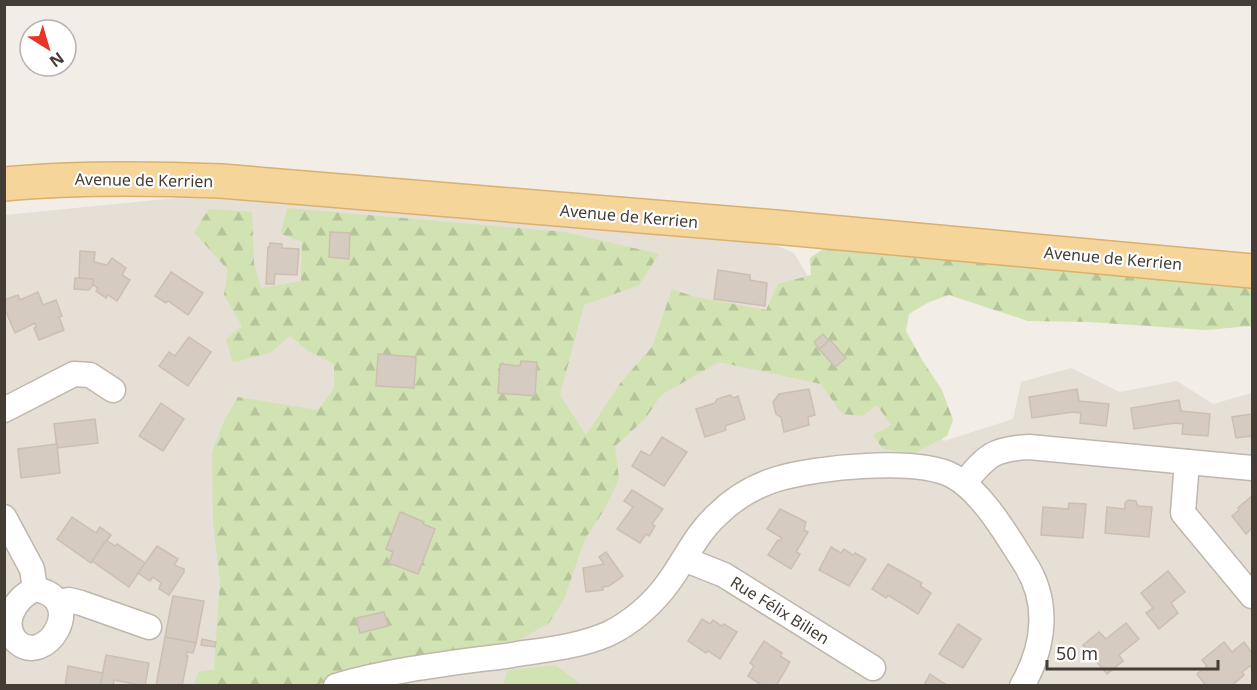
<svg xmlns="http://www.w3.org/2000/svg" width="1257" height="690" font-family="'Noto Sans',sans-serif">
<style>
.residential{fill:#e5dfd5}
.forest{fill:url(#forest-firs)}
.green{fill:#d1e3b2}
.building{fill:#d5cbc0;stroke:#ccbfb1;stroke-width:1.5}
.lines{fill:none;stroke-linecap:round;stroke-linejoin:round}
.street-casing{stroke:#bfb7ad;stroke-width:27}
.primary-casing{stroke:#d9b06d;stroke-width:36}
.street{stroke:#fff;stroke-width:24}
.primary{stroke:#f6d59b;stroke-width:33}
.labels{text-anchor:middle;dominant-baseline:central;stroke-width:4.5;stroke-linejoin:round;paint-order:stroke}
.street-label{font-size:16px;fill:#443d36;stroke:#fff}
</style>
<defs>
<pattern id="forest-firs" width="22" height="20" patternUnits="userSpaceOnUse" patternTransform="scale(1.5)"><rect width="22" height="20" fill="#d1e3b2"/><path d="M5 1l3.5 6h-7zM16 11l3.5 6h-7z" fill="#b5c49a"/></pattern>
</defs>
<rect width="100%" height="100%" fill="#f2ede6"/>
<polygon class="residential" points="196,196 768,242 794,253 807,275 852,334 944,441 1013,419 1021,382 1071,368 1120,392 1177,381 1213,404 1252,393 1252,685 5,686 5,215"/>
<polygon class="forest" points="287,208 565,232 659,254 639,285 584,305 560,395 586,435 621,382 652,347 672,289 695,297 766,310 778,284 811,275 810,258 829,245 1252,284 1252,326 1205,330 1089,322 1028,321 949,295 929,302 909,314 906,331 922,360 942,390 953,420 947,436 915,453 883,449 873,435 891,425 877,405 862,416 842,414 821,384 719,362 661,395 645,419 615,446 619,479 604,510 585,539 564,599 549,623 521,639 460,652 377,666 316,685 194,686 198,672 214,670 220,580 213,523 212,452 225,419 238,397 318,410 334,388 334,364 308,351 290,336 271,352 233,363 226,339 242,326 224,295 228,270 194,232 209,209 252,212 254,264 261,288 301,281 302,242 281,234"/>
<polygon class="green" points="555,665 582,685 503,685 508,670"/>
<g class="building">
<polygon points="330,232 350,233 349,259 329,257"/>
<polygon points="270,243 282,244 282,248 299,249 297,275 275,274 274,284 266,284 268,247 270,247"/>
<polygon points="80,251 95,252 94,262 107,265 112,258 126,268 122,275 130,280 117,301 108,295 106,298 96,291 98,288 93,285 93,279 79,278"/>
<polygon points="718,270 750,275 750,280 767,283 765,306 714,299"/>
<polygon points="171,272 203,293 188,315 168,301 166,303 155,296"/>
<polygon points="75,278 93,279 93,285 89,290 74,289"/>
<polygon points="38,292 43,305 56,300 62,316 59,317 64,330 39,340 34,328 36,327 35,323 15,333 4,307 4,300 18,295 20,300"/>
<polygon points="823,334 829,341 819,349 814,342"/>
<polygon points="189,337 211,352 188,386 159,366 169,352 175,356"/>
<polygon points="830,340 846,358 835,367 819,349"/>
<polygon points="378,354 416,357 414,388 376,386"/>
<polygon points="521,361 537,362 535,396 498,393 500,364 520,366"/>
<polygon points="809,389 815,415 808,417 809,425 784,432 781,417 776,414 773,402 779,394"/>
<polygon points="1077,389 1079,401 1109,404 1106,426 1080,423 1081,413 1073,412 1032,418 1029,397"/>
<polygon points="730,395 734,398 738,396 745,419 725,426 726,430 705,437 696,409 715,403 717,399"/>
<polygon points="1179,400 1181,411 1210,414 1208,436 1182,434 1183,424 1175,423 1134,429 1131,408"/>
<polygon points="161,403 184,419 163,451 139,436"/>
<polygon points="1252,414 1252,436 1236,438 1232,417"/>
<polygon points="95,419 98,443 57,448 54,424"/>
<polygon points="662,437 687,452 664,486 632,466 641,451 650,456"/>
<polygon points="57,444 60,473 21,478 18,449"/>
<polygon points="632,490 663,509 652,524 655,526 649,536 646,534 640,543 617,529 633,507 624,501"/>
<polygon points="1252,496 1252,528 1246,534 1232,516 1239,510 1238,508"/>
<polygon points="1128,500 1136,501 1138,506 1152,507 1149,537 1105,533 1107,507 1125,509 1125,503"/>
<polygon points="1069,503 1086,504 1083,538 1041,535 1043,507 1068,509"/>
<polygon points="780,509 806,522 804,530 808,532 796,552 800,554 791,569 768,555 778,540 780,541 782,538 767,529"/>
<polygon points="400,512 424,522 423,524 435,529 418,574 389,563 393,552 386,549"/>
<polygon points="72,517 96,533 100,527 111,535 91,563 57,539"/>
<polygon points="106,540 115,546 117,544 145,563 129,587 92,561"/>
<polygon points="157,546 178,559 174,565 184,569 184,572 169,595 159,589 161,583 153,577 150,581 138,573"/>
<polygon points="831,547 841,553 844,549 853,555 855,553 866,559 849,586 819,570"/>
<polygon points="606,552 623,576 609,586 603,587 603,590 586,592 583,568 604,564 599,557"/>
<polygon points="888,564 922,583 920,586 931,593 918,614 888,595 886,598 872,589"/>
<polygon points="1168,571 1185,592 1171,603 1178,613 1159,629 1146,613 1153,608 1141,593"/>
<polygon points="173,596 204,601 196,643 165,637"/>
<polygon points="384,612 388,626 360,633 356,618"/>
<polygon points="702,619 710,624 713,620 722,626 724,624 737,632 720,659 708,651 706,653 688,641"/>
<polygon points="1126,623 1139,639 1119,655 1123,661 1107,674 1083,645 1099,632 1106,639"/>
<polygon points="958,624 981,639 963,668 939,654"/>
<polygon points="165,637 196,643 193,653 187,652 186,656 188,656 182,686 156,686"/>
<polygon points="202,639 216,642 215,647 201,645"/>
<polygon points="764,641 782,653 780,656 790,662 776,686 763,686 748,676 754,666 750,663"/>
<polygon points="1224,642 1232,652 1244,642 1252,653 1252,668 1250,666 1242,672 1244,675 1231,686 1206,686 1197,674 1207,666 1202,660"/>
<polygon points="106,655 149,663 145,686 114,680 113,686 100,686"/>
<polygon points="68,666 103,673 100,686 65,686"/>
<polygon points="930,674 948,686 919,686 924,685"/>
</g>
<g class="lines">
<defs>
<g id="street">
<polyline points="4,410 74,374 90,375 113,390"/>
<polyline points="1187,462 1183,513 1252,596"/>
<path d="M964,483C987,456 992,449 1029,447L1252,468"/>
<polyline points="4,517 32,569 35,589"/>
<polyline points="684,559 724,575 873,668"/>
<path d="M35,589C90,599 45,670 16,641C0,622 16,598 35,589Z"/>
<polyline points="59,602 69,600 81,603 149,627"/>
<path d="M336,686C393,669 453,663 512,655C543,650 578,647 608,634C631,623 653,604 668,583C685,560 696,534 717,515C733,499 755,486 777,479C816,467 917,457 953,476C982,492 1006,534 1024,562C1050,601 1045,646 1022,686"/>
</g>
<path id="primary" d="M4,184C77,177 149,178 221,181L775,227L1252,271"/>
</defs>
<use href="#street" class="street-casing"/>
<use href="#primary" class="primary-casing"/>
<use href="#street" class="street"/>
<use href="#primary" class="primary"/>
</g>
<g class="labels">
<g class="street-label">
<text transform="translate(144 180) rotate(1)">Avenue de Kerrien</text>
<text transform="translate(629 216) rotate(5)">Avenue de Kerrien</text>
<text transform="translate(1113 258) rotate(5)">Avenue de Kerrien</text>
<text transform="translate(780 610) rotate(32)">Rue Félix Bilien</text>
</g>
</g>
<rect width="1257" height="690" fill="none" stroke="#443d36" stroke-width="12"/>
<g transform="translate(48 48) rotate(143)"><circle r="28" fill="#ffffff" stroke="#b4b1af" stroke-width="1.5"/>
<path d="M0-4.5L10 22L0 15L-10 22Z" fill="#e83527"/>
<text y="-9" font-size="16" font-weight="bold" text-anchor="middle" fill="#443d36">N</text>
</g>
<path d="M1047 660v9h171v-9" fill="none" stroke="#443d36" stroke-width="3"/>
<text x="1056" y="660" font-size="18" fill="#443d36" stroke="#ffffff" stroke-width="4.5" paint-order="stroke">50 m</text>
</svg>
